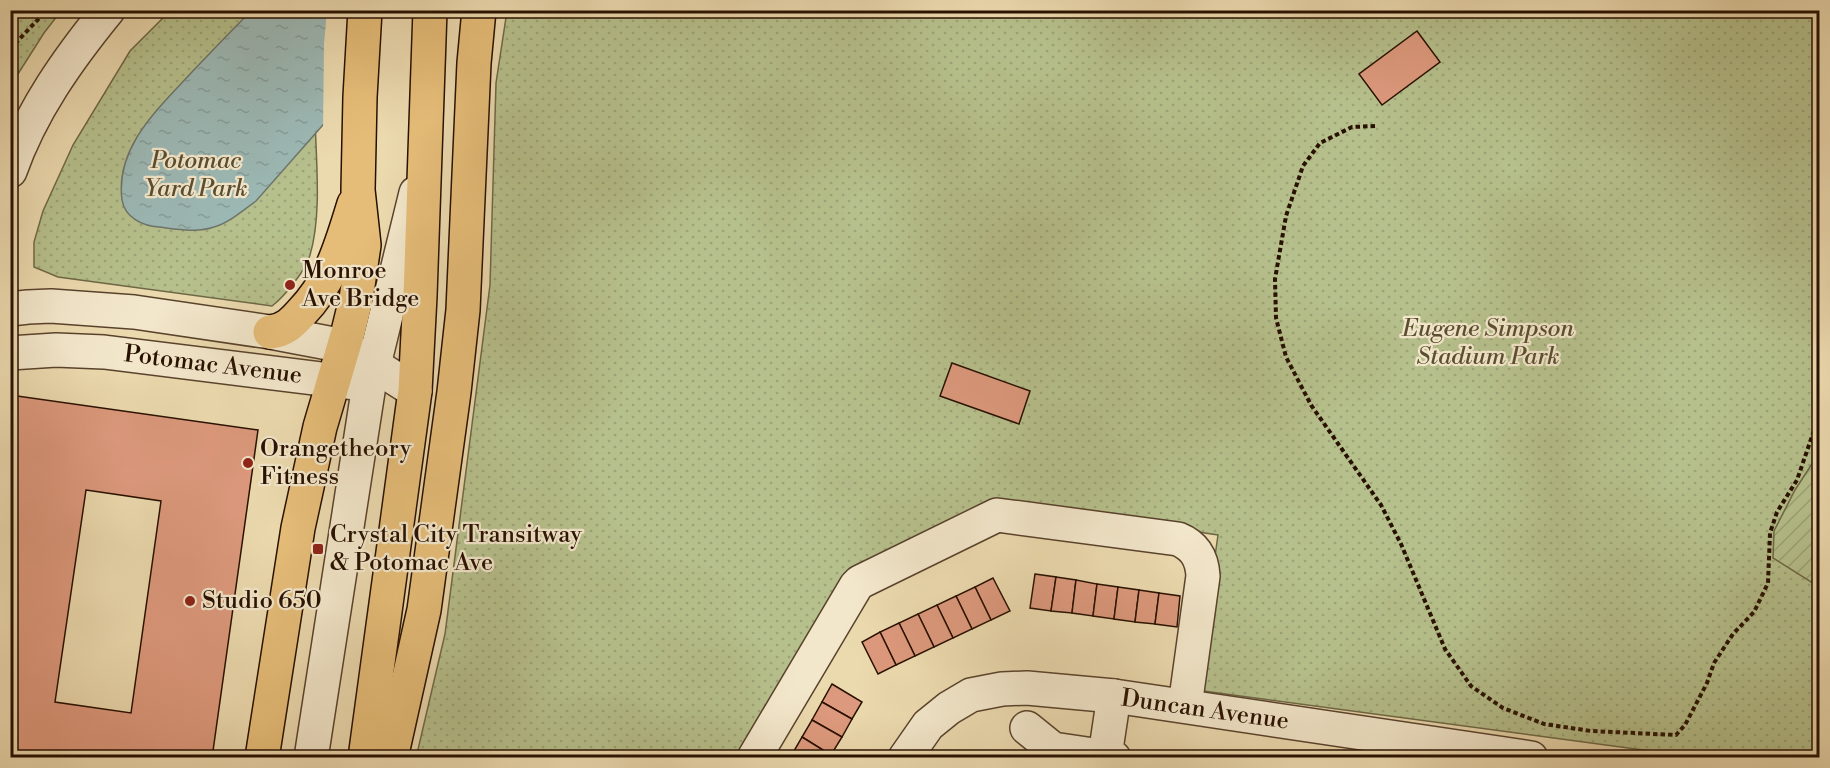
<svg xmlns="http://www.w3.org/2000/svg" width="1830" height="768" font-family="'Libre Bodoni',serif">
<style>
.park{fill:url(#park-dots);stroke:#6f6846;stroke-width:1.5}
.garden{fill:url(#garden-furrows);stroke:#6f6846;stroke-width:1.5}
.water{fill:url(#water-ripples);stroke:#6e756c;stroke-width:1.5}
.pier{fill:#ecdaaf}
.building{fill:#dd997d;stroke:#281000;stroke-width:1.5;fill-rule:evenodd}
.lines{fill:none;stroke-linecap:round;stroke-linejoin:round}
.minor-casing{stroke:#59422c;stroke-width:36}
.highway-casing{stroke:#281000;stroke-width:36}
.path{stroke:#281000;stroke-width:4;stroke-dasharray:4.5 3;stroke-linecap:butt}
.minor{stroke:#f3e7cb;stroke-width:33}
.highway{stroke:#e6bd78;stroke-width:33}
.poi-dot{fill:#8f2418;stroke:#f3e7cb;stroke-width:2}
.labels{text-anchor:middle;dominant-baseline:central;stroke-width:4.5;stroke-linejoin:round;paint-order:stroke}
.park-label{font-size:24px;font-style:italic;fill:#5a4e31;stroke:#f3e7cb}
.poi-label{font-size:24px;fill:#281000;stroke:#f3e7cb;text-anchor:start}
.street-label{font-size:24px;fill:#281000;stroke:#f3e7cb}
</style>
<defs>
<pattern id="park-dots" width="8" height="8" patternUnits="userSpaceOnUse" patternTransform="scale(1.5)"><rect width="8" height="8" fill="#b6c08c"/><path d="M2 2h.1M6 6h.1" fill="none" stroke="#9ca477" stroke-width="1.8" stroke-linecap="round"/></pattern>
<pattern id="garden-furrows" width="10" height="10" patternUnits="userSpaceOnUse" patternTransform="scale(1.5)"><rect width="10" height="10" fill="#b6c08c"/><path d="M-1 1l2-2M0 10L10 0M9 11l2-2" fill="none" stroke="#9ca477"/></pattern>
<pattern id="water-ripples" width="26" height="14" patternUnits="userSpaceOnUse" patternTransform="scale(1.5)"><rect width="26" height="14" fill="#9cb8b4"/><path d="M2 4q2-2 4 0t4 0M15 11q2-2 4 0t4 0" fill="none" stroke="#869d99"/></pattern>
</defs>
<rect width="100%" height="100%" fill="#ecdaaf"/>
<filter id="stains"><feTurbulence type="fractalNoise" baseFrequency=".00333" numOctaves="4"/><feColorMatrix values="0 0 0 0 .2 0 0 0 0 .09 0 0 0 0 .02 0 0 0 .5 -.17"/></filter>
<radialGradient id="worn" r=".72"><stop offset=".6" stop-color="#630" stop-opacity="0"/><stop offset="1" stop-color="#630" stop-opacity=".3"/></radialGradient>
<g class="park">
<polygon points="11,10 61,11 44,33 11,85"/>
<path d="M170,11H407L315,118C316,160 322,215 310,255C306,270 284,297 272,306L58,277L34,267V242L43,211L73,145L130,51Z"/>
<polygon points="507,11 1819,11 1819,757 1695,757 1196,690 1218,535 990,501 849,573 742,757 416,758 445,634 490,285 496,83"/>
</g>
<polygon class="garden" points="1819,453 1819,587 1773,558 1774,531 1795,490"/>
<path class="water" d="M251,11H413L381,59L256,201C243,210 229,223 214,227C197,233 176,229 159,227C143,226 125,218 122,200C115,147 158,109 191,73C211,52 231,31 251,11Z"/>
<polygon class="pier" points="327,10 416,11 383,61 323,130 324,44"/>
<g class="building">
<polygon points="1417,31 1440,62 1382,105 1359,74"/>
<polygon points="952,363 1030,391 1019,424 940,396"/>
<path d="M10,395L258,430L212,758H10ZM86,490L161,501L131,713L55,702Z"/>
<polygon points="1035,574 1056,577 1051,611 1030,608"/>
<polygon points="1056,577 1076,580 1072,613 1051,611"/>
<polygon points="993,578 1010,611 991,620 975,587"/>
<polygon points="1076,580 1097,584 1093,616 1072,613"/>
<polygon points="1097,584 1118,587 1114,619 1093,616"/>
<polygon points="975,587 991,620 972,629 956,596"/>
<polygon points="1118,587 1139,590 1135,622 1114,619"/>
<polygon points="1139,590 1159,593 1155,624 1135,622"/>
<polygon points="1159,593 1180,596 1177,627 1155,624"/>
<polygon points="956,596 972,629 953,638 937,605"/>
<polygon points="937,605 953,638 934,647 918,614"/>
<polygon points="918,614 934,647 915,656 899,623"/>
<polygon points="899,623 915,656 896,665 880,632"/>
<polygon points="880,632 896,665 878,674 862,642"/>
<polygon points="832,684 862,702 852,719 822,702"/>
<polygon points="822,702 852,719 842,737 812,720"/>
<polygon points="812,720 842,737 831,755 802,737"/>
<polygon points="802,737 831,755 830,758 794,758 791,756"/>
</g>
<g class="lines">
<defs>
<g id="minor">
<path d="M10,171C31,111 68,59 108,10"/>
<polyline points="10,309 28,307 51,306 134,312 270,332 344,346 415,391"/>
<polyline points="10,353 56,350 104,352 362,384"/>
<polyline points="1027,728 1053,749 1114,758"/>
<polyline points="1105,756 1114,696"/>
<polyline points="311,758 369,385 416,193"/>
<path d="M754,758L856,586L860,582L997,515L1178,539C1195,546 1202,558 1203,576L1185,706"/>
<polyline points="905,758 928,725 949,708 971,695 1002,689 1027,688 1114,696 1531,758"/>
</g>
<g id="highway">
<path d="M270,332C284,331 292,323 301,313C332,281 341,245 354,204"/>
<polyline points="262,758 298,528 320,427 348,332 356,299 364,245 358,190 360,97 365,10"/>
<polyline points="365,758 415,391 420,296 430,10"/>
<polyline points="391,758 424,610 454,392 463,310 474,63 479,10"/>
</g>
</defs>
<use href="#minor" class="minor-casing"/>
<use href="#highway" class="highway-casing"/>
<g class="path">
<polyline points="10,49 47,10"/>
<polyline points="1375,126 1352,127 1320,143 1303,166 1286,216 1275,279 1276,318 1286,357 1311,405 1381,505 1401,544 1445,649 1471,686 1503,708 1544,724 1591,731 1676,735 1685,725 1707,683 1714,663 1733,634 1754,612 1768,583 1770,533 1777,512 1797,480 1820,413"/>
</g>
<use href="#minor" class="minor"/>
<use href="#highway" class="highway"/>
</g>
<g class="poi-dot">
<circle cx="290" cy="285" r="6"/>
<circle cx="248" cy="463" r="6"/>
<rect x="312" y="543" width="12" height="12" rx="3"/>
<circle cx="190" cy="601" r="6"/>
</g>
<g class="labels">
<g class="park-label">
<text x="196" y="161">Potomac<tspan x="196" dy="28">Yard Park</tspan></text>
<text x="1488" y="329">Eugene Simpson<tspan x="1488" dy="28">Stadium Park</tspan></text>
</g>
<g class="poi-label">
<text x="302" y="271">Monroe<tspan x="302" dy="28">Ave Bridge</tspan></text>
<text x="260" y="449">Orangetheory<tspan x="260" dy="28">Fitness</tspan></text>
<text x="330" y="535">Crystal City Transitway<tspan x="330" dy="28">&amp; Potomac Ave</tspan></text>
<text x="202" y="601">Studio 650</text>
</g>
<g class="street-label">
<text transform="translate(213 365) rotate(7)">Potomac Avenue</text>
<text transform="translate(1205 710) rotate(8)">Duncan Avenue</text>
</g>
</g>
<rect width="1830" height="768" fill="none" stroke="#ecdaaf" stroke-width="36"/>
<rect x="12" y="12" width="1806" height="744" fill="none" stroke="#281000" stroke-width="3"/>
<rect x="18" y="18" width="1794" height="732" fill="none" stroke="#281000" stroke-width="1.5"/>
<rect width="100%" height="100%" filter="url(#stains)"/>
<rect width="100%" height="100%" fill="url(#worn)"/>
</svg>
